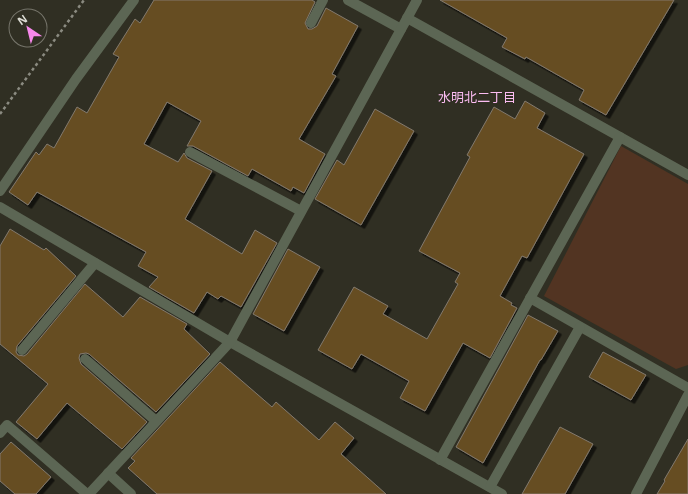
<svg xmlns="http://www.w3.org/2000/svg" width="688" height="494" font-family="'Noto Sans','Noto Sans JP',sans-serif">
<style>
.green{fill:#523422}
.building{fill:#664d23;stroke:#82796d;filter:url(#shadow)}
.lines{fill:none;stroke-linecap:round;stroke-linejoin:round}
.path{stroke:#8b8b81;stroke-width:2.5;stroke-dasharray:3 3;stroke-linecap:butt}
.minor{stroke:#5c6654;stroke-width:10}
.labels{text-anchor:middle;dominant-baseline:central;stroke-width:3.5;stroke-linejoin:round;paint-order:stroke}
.neighbourhood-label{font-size:13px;fill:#fbbcf2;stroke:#302f23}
</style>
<defs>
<filter id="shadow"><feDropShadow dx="3.5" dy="3.5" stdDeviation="0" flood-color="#0009"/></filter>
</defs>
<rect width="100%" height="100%" fill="#302f23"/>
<polygon class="green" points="621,146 688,184 688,365 676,369 544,296"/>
<g class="building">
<polygon points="154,0 312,0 315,2 305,23 308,29 312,29 317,26 326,8 358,26 332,74 336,76 299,139 325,154 304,193 293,187 291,191 252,169 248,176 193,146 187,146 201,121 167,102 144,144 178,162 184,153 187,158 212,171 185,219 242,254 255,230 277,243 241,307 221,296 218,299 207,292 194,313 149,287 158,277 138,266 146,252 37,192 28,205 9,192 36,152 39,155 47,144 54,148 77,107 87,113 119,57 113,54 135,19 140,23"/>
<polygon points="440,0 674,0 606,115 579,100 584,90 526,57 525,59 502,47 507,38"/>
<polygon points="525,101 545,113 537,128 584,154 527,258 522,256 500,296 512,303 511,305 517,308 490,358 463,343 425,411 400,398 409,381 361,354 352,369 318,350 354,287 388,306 383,314 427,339 458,284 455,282 460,273 419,251 470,157 467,155 494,107 515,119"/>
<polygon points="375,109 414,131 361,225 315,199 337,160 344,165"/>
<polygon points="10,229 44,250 46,248 76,276 17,346 16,352 18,355 24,356 27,354 85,284 123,317 140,297 187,324 184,329 210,354 156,412 89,354 86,353 80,354 79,358 81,364 147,422 122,449 67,403 37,439 16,422 48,384 0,344 0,246"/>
<polygon points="288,249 320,267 284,331 253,314"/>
<polygon points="528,315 558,331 541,360 540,360 483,463 456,447"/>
<polygon points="603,352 646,375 631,400 589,377"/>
<polygon points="220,362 272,407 276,402 319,440 335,422 354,438 341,454 386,494 157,494 128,468 135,461 131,458"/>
<polygon points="560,427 593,444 565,494 522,494"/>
<polygon points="688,439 688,494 657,494 665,481 664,480"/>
<polygon points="11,442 51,477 36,494 15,494 0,481 0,454"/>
</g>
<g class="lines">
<polyline class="path" points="0,114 84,0"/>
<g class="minor">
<polyline points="348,0 401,29"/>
<polyline points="407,18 688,175"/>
<polyline points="311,23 323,0"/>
<polyline points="190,152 301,211"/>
<polyline points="0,191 76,79 134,0"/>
<polyline points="0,207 230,342 502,494"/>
<polyline points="530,298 688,388"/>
<polyline points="22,350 95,263"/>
<polyline points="85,359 156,421"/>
<polyline points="0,433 7,425 87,494"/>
<polyline points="440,460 620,137"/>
<polyline points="108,473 131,494"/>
<polyline points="490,487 580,327"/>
<polyline points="89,494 230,342 417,0"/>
<polyline points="636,494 688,395"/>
</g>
</g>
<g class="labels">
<g class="neighbourhood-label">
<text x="477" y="97">水明北二丁目</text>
</g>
</g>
<g transform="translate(28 28) rotate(325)"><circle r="19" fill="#302f23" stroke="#76756b"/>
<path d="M0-3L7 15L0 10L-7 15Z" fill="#f788eb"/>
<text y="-6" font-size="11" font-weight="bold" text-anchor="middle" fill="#deded6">N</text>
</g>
</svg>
